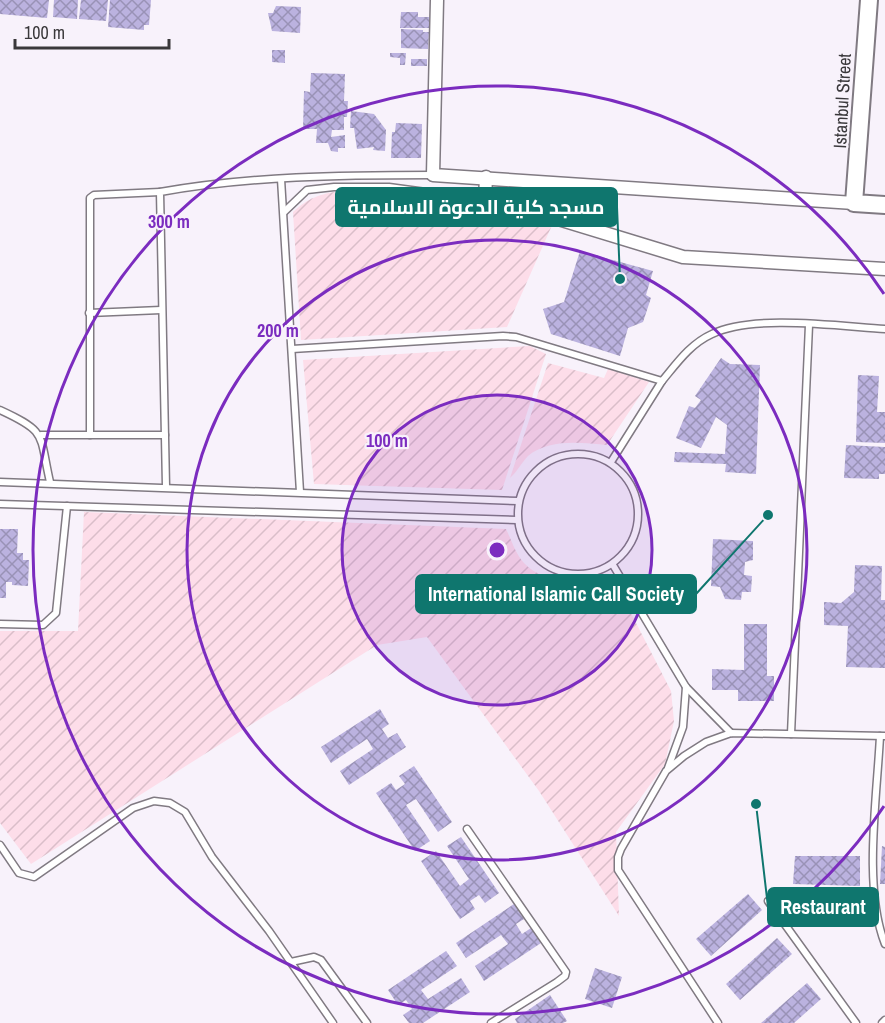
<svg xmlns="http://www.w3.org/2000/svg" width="885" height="1023" font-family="'Archivo Narrow',Cairo,sans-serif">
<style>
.garden{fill:url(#garden-furrows)}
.building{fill:url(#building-cross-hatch)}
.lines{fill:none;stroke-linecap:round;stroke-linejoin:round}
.lane-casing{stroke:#807a82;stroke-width:9}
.street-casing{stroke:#807a82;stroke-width:15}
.secondary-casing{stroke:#807a82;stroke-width:20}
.lane{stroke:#fff;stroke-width:6}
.street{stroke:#fff;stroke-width:12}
.secondary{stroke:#fff;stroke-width:16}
.ring{fill:none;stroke:#7b2cbf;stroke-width:3}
.labels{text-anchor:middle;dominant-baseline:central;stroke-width:4.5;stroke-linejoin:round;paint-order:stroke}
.street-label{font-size:18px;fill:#3a383b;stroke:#f8f2fb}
.centre{fill:#7b2cbf;stroke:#f8f2fb;stroke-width:3}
.ring-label{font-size:18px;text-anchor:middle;font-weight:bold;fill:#7b2cbf;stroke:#f8f2fb;stroke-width:4.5;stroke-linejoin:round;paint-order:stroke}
.leader{fill:none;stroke:#0f766e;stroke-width:2}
.callout-dot{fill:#0f766e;stroke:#f8f2fb;stroke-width:2}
.callout{fill:#0f766e;stroke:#0f766e;stroke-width:2}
.callout-label{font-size:20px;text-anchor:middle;font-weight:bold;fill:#fff}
</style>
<defs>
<pattern id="garden-furrows" width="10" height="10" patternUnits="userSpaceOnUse" patternTransform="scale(1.5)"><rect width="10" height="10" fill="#fddde9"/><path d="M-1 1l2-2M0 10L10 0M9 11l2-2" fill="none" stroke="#dabec9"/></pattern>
<pattern id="building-cross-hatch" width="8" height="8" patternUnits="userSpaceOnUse" patternTransform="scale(1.5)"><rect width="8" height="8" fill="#bbb2df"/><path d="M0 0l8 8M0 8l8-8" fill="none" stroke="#9992b6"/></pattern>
</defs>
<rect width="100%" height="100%" fill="#f8f2fb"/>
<g class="garden">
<path d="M340,191L401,195L492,206L553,223L507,327L301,340L293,212C308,198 320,194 340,191Z"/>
<polygon points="530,346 546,354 502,490 314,484 303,360"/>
<path d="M548,363L604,378L608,369L649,382L607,445C582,443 550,438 528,456C522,462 517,472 510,478Z"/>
<path d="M84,512L506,529C511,539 516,555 524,563C547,588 585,575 615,582L671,691L674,721L665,764L616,832L619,916L539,791L427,637L377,645L31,864L0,823V631H78Z"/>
</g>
<g class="building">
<polygon points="0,0 49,0 47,18 0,14"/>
<polygon points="54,0 78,0 77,19 53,17"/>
<polygon points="81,0 108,0 106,21 79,19"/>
<polygon points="110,0 151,0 149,25 144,25 144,30 108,27"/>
<polygon points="276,6 301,7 300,33 272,31 268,13 273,13"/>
<polygon points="401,12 418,12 418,17 429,17 429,28 400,28"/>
<polygon points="401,29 423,30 423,32 429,32 428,49 401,48"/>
<polygon points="272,50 285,50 285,63 272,62"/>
<polygon points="390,53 406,53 405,65 400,65 400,58 390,57"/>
<rect x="411" y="59" width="16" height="7"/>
<polygon points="311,73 345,74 344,101 348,101 347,117 344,117 344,130 332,130 331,137 345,135 345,148 338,148 338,152 331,151 328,143 316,143 317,129 303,129 304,91 310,92"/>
<polygon points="351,111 374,114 386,130 385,151 373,150 374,147 357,149 354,128 350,128"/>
<polygon points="396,123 422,124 421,158 391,158 392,132 395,132"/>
<polygon points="580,251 653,271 646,295 651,298 643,322 628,328 620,356 551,334 543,309 564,302"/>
<polygon points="721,358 730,364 760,365 756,474 725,472 726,464 674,462 675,452 725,454 727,425 716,417 701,448 676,438 689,406 695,408 701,400 695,396"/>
<polygon points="858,375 879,376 877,412 885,412 885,443 856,442"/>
<polygon points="846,445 885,447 885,474 879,474 879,479 844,478"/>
<polygon points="0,529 18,529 17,553 23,553 23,560 29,560 28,586 12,585 12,582 6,582 6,598 0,598"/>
<polygon points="713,539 753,541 753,560 745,562 744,575 752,576 751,592 742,592 741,600 725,599 720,587 711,586"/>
<polygon points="855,565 882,566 881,600 885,600 885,668 846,667 848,626 824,625 824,602 841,603 854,592"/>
<polygon points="744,624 767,624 767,676 774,676 774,701 738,701 738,690 712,690 712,669 744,670"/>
<polygon points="380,709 389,724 382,729 388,738 397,733 406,747 349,785 340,771 373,749 367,739 331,763 321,747"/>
<polygon points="414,766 452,822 438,832 416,799 406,805 430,841 415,851 376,793 391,783 396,790 405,784 399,776"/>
<polygon points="461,837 499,893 485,903 479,895 470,901 475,909 460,919 421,861 436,851 460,886 469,879 447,846"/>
<polygon points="882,846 885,847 885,884 880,884"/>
<polygon points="795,856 860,856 860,886 793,884"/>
<polygon points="748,894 762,910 711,956 696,939"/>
<polygon points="514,904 524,919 516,924 522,934 531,928 541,943 484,981 475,966 508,944 501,935 466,958 456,943"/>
<polygon points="777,938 792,954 740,1000 726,984"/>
<polygon points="446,951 457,966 421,990 428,999 461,978 470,992 423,1023 409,1023 403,1015 412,1009 406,1000 398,1005 388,990"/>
<polygon points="595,968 622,977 612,1008 585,999"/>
<polygon points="807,983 821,999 794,1023 761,1023"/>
<polygon points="550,995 567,1021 563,1023 517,1023 515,1019"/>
</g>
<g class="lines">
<defs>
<g id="lane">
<polyline points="281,179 300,492"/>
<polyline points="284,212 307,190 334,187 389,187 485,200"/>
<polyline points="89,313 161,310"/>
<polyline points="292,349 503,336 516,337 662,381 611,462"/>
<path d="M662,381C677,363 690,344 712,334C753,314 838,326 885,329"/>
<path d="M0,410C48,432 39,434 50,482"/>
<polyline points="41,435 165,435"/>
<polyline points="90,435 90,198 94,195 160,192"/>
<circle cx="578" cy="514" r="60"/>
<polyline points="0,482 518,501"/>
<path d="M166,486L160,192C250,176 342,175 433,175"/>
<polyline points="0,504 517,520"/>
<polyline points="613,565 686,687 731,733"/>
<polyline points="0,624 43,625 56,613 67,506"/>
<polyline points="791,734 809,325"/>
<path d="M880,736C877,797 863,888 885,944"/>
<polyline points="668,768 683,727 686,687"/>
<polyline points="467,829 566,972 565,976 557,982 491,1023"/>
<polyline points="0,845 19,873 34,877 133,808 154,801 170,803 185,812 212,857 269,931 333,1023"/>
<polyline points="768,901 856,1023"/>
<polyline points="291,962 314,957 321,960 367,1023"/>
<polyline points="718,1023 618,870 618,857 621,849 666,771 684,756 706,742 731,733 885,736"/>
<polyline points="882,1023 885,1020"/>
</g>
<g id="street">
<polyline points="437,0 433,175 854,203"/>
<polyline points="486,177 485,200 506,203 683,257 885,269"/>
</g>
<polyline id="secondary" points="869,0 854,203 885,205"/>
</defs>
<use href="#lane" class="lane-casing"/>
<use href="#street" class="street-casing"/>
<use href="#secondary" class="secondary-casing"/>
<use href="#lane" class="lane"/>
<use href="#street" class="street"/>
<use href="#secondary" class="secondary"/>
</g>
<circle cx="497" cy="550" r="155" fill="#7b2cbf" fill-opacity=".12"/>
<g class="ring">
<circle cx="497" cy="550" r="155"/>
<circle cx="497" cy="550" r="310"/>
<path d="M884 806A464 464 0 1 1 884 294"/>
</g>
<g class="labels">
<g class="street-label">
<text transform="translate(842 101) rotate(-87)">Istanbul Street</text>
</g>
</g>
<circle cx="497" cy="550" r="9" class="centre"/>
<g class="ring-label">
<text x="169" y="228">300 m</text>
<text x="278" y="337">200 m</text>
<text x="387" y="447">100 m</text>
</g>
<path class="leader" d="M620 279L617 207M768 515L696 594M756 804L768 907"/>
<g class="callout-dot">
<circle cx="620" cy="279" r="6"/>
<circle cx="768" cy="515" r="6"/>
<circle cx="756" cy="804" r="6"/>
</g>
<g class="callout">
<rect x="336" y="188" width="281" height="38" rx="6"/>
<rect x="416" y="575" width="280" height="38" rx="6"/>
<rect x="768" y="888" width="110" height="38" rx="6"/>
</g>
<g class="callout-label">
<text x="476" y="214">مسجد كلية الدعوة الاسلامية</text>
<text x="556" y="601">International Islamic Call Society</text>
<text x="823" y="914">Restaurant</text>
</g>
<path d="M15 39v9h154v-9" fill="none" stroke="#3a383b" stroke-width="3"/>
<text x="24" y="39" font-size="18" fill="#3a383b" stroke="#f8f2fb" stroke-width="4.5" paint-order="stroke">100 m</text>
</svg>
